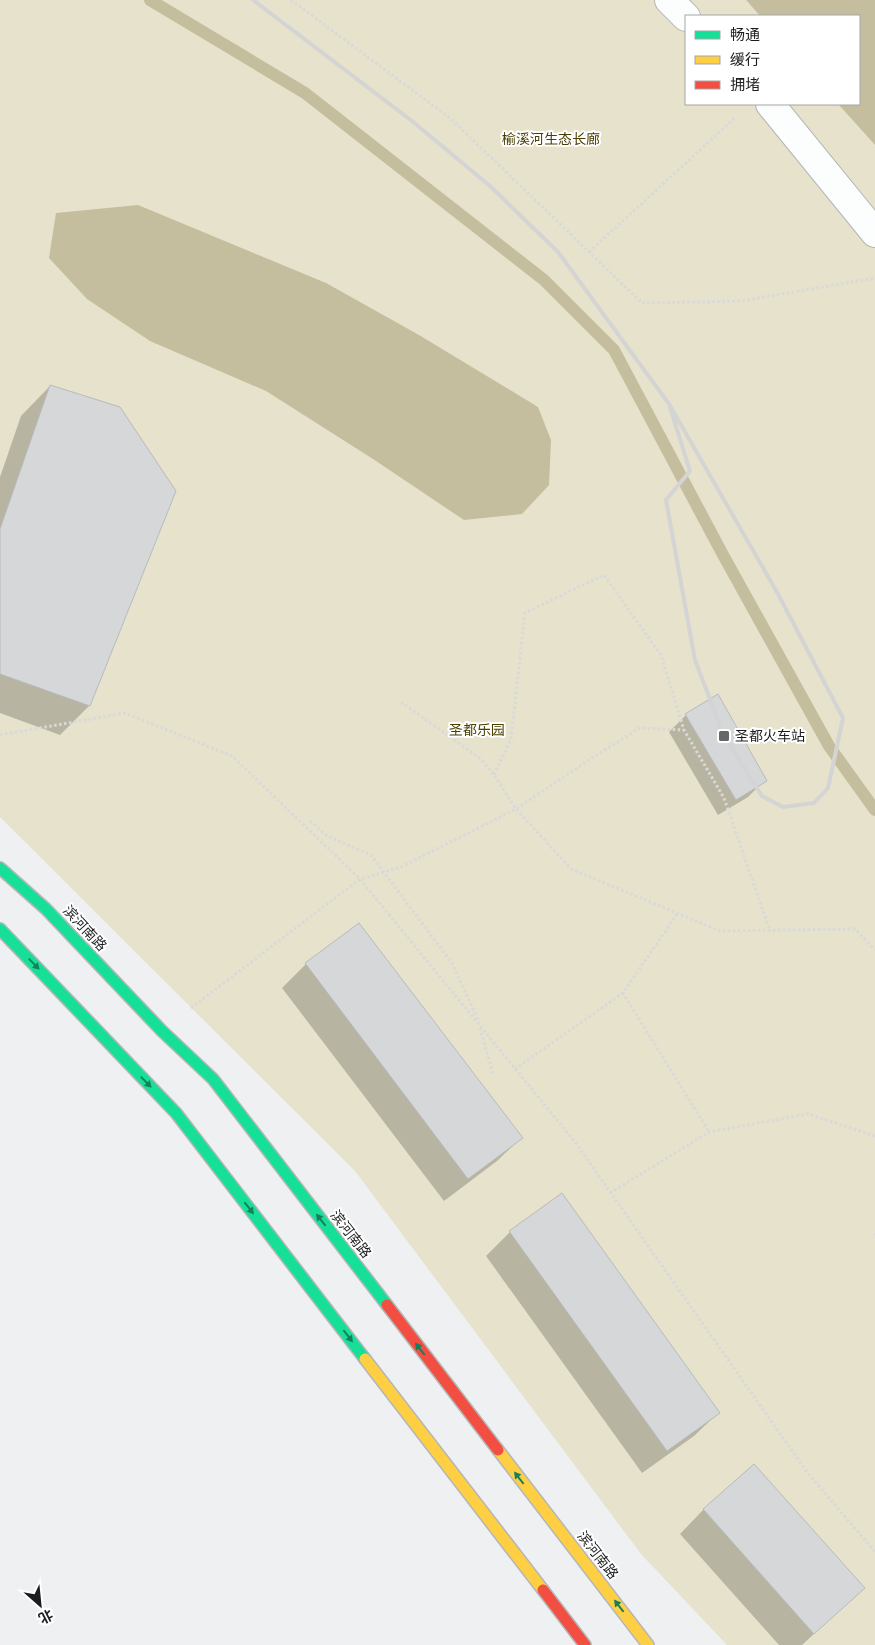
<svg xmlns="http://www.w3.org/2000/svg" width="875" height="1645" font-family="Mulish,'Noto Sans SC',sans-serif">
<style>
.green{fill:#e6e2cb}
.water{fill:#c5be9e}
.shadow{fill:#0003}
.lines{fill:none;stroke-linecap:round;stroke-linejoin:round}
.stream{stroke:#c5be9e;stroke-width:12}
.building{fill:#d5d7d8;stroke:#b8babc}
.street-casing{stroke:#b4b6b7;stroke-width:30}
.fast-casing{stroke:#b4b6b7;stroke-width:14}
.slow-casing{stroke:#b4b6b7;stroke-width:14}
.jam-casing{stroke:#b4b6b7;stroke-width:14}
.path{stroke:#d8d9d9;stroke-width:3;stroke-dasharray:2.5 2.5;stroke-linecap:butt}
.street{stroke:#fcfdfd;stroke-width:28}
.fast{stroke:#16e098;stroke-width:11}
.slow{stroke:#ffcf43;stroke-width:11}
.jam{stroke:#f24e42;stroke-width:11}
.rail{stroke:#d4d4d4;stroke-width:4}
.oneway{fill:#197e5c}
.poi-dot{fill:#666769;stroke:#fff;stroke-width:2}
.labels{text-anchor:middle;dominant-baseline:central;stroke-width:4;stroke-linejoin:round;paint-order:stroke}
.park-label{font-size:14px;fill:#4a3e00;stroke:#fff}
.poi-label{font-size:14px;fill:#1c1d1f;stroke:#fff;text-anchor:start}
.street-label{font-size:14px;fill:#1c1d1f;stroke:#fff}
</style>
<rect width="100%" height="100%" fill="#eef0f2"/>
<polygon class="green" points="0,0 746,0 760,16 686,16 686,104 838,104 875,145 875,1645 727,1645 641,1554 355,1171 0,817"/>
<g class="water">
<polygon points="746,0 875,0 875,145 838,104 859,104 859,16 760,16"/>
<polygon points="138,205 326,283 419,335 538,407 551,440 549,485 522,514 464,520 373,459 266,391 150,341 87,299 49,258 56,213"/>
</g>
<g class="shadow">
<polygon points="50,386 89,706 60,735 0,713 0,477 21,416"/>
<polygon points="686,715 765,780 748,797 718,815 669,732"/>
<polygon points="306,964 521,1138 497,1161 444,1201 282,988"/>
<polygon points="510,1232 718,1413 694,1436 642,1473 486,1256"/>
<polygon points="754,1466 863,1588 802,1645 779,1645 680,1534 703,1510"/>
</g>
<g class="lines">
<polyline class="stream" points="150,0 305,93 544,280 614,350 722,553 829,746 875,810"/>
</g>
<g class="building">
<polygon points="50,385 120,407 176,491 90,706 0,674 0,529"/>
<polygon points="718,694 767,781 736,800 685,714"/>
<polygon points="359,923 523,1138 468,1179 305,963"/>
<polygon points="562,1193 720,1413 667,1451 509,1231"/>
<polygon points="754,1464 865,1588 814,1634 703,1509"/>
</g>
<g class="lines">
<defs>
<g id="street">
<polyline points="669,0 686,17"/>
<polyline points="770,104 875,233"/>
</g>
<g id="fast">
<polyline points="0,868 46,909 162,1031 213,1079 387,1305"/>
<polyline points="0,929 176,1113 365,1359"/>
</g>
<g id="slow">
<polyline points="365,1359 543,1590"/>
<polyline points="498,1450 648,1645"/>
</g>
<g id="jam">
<polyline points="387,1305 498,1450"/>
<polyline points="543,1590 585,1645"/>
</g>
</defs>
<use href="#street" class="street-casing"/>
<use href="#fast" class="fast-casing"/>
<use href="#slow" class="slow-casing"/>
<use href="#jam" class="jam-casing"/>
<g class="path">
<polyline points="291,0 450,118 642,303 741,301 875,278"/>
<polyline points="589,252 736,117"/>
<polyline points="401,702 481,759 494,775 516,809 571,869 720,931 855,929 875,950"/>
<polyline points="0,735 125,713 232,756 360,879 575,1142 807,1472 875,1552"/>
<polyline points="494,775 511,739 525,613 604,575 661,655 684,730 724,798 770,931"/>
<polyline points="310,821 327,836 371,855 452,963 479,1022"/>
<polyline points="677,914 623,993 709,1132"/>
<polyline points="191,1008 360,879 401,867 516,809 592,758 640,728 684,730"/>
<polyline points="480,1028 493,1074"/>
<polyline points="515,1069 623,993"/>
<polyline points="610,1193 709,1132 808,1114 875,1136"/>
<polyline points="875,1233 875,1236"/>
</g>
<use href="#street" class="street"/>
<use href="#fast" class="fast"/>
<use href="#slow" class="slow"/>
<use href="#jam" class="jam"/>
<polyline class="rail" points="253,0 412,121 490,186 558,252 669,404 778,594 843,718 828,788 814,803 783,807 762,796 724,736 695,660 666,500 690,471 669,404"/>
</g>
<defs><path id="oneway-solid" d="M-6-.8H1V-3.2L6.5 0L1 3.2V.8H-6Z" transform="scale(1.25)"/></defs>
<g class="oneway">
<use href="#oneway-solid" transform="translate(34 964) rotate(46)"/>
<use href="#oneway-solid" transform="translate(146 1082) rotate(46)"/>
<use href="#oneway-solid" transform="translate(249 1208) rotate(52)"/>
<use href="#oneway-solid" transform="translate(321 1220) rotate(-128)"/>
<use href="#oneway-solid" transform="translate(348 1336) rotate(52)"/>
<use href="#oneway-solid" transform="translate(420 1349) rotate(-128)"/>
<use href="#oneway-solid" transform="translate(519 1478) rotate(-128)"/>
<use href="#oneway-solid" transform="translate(619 1606) rotate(-128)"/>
</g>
<rect class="poi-dot" x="718" y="730" width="12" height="12" rx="2.5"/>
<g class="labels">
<g class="park-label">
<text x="551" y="139">榆溪河生态长廊</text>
<text x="477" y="730">圣都乐园</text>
</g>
<g class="poi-label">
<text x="735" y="736">圣都火车站</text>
</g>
<g class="street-label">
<text transform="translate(85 928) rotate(47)">滨河南路</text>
<text transform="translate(351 1234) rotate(52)">滨河南路</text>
<text transform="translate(598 1555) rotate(52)">滨河南路</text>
</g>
</g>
<rect x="685" y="15" width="175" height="90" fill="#ffffff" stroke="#a4a5a5"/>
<rect x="695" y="31" width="25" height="8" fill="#16e098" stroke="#a4a5a5"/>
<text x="730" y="40" font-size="15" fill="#1c1d1f">畅通</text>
<rect x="695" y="56" width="25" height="8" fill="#ffcf43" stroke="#a4a5a5"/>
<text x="730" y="65" font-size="15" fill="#1c1d1f">缓行</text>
<rect x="695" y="81" width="25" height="8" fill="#f24e42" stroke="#a4a5a5"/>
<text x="730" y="90" font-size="15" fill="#1c1d1f">拥堵</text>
<g transform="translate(40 1605) rotate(153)" stroke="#ffffff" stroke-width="4" paint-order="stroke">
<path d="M0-4L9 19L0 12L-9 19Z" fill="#1c1d1f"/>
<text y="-8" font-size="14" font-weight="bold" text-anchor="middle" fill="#1c1d1f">北</text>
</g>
</svg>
